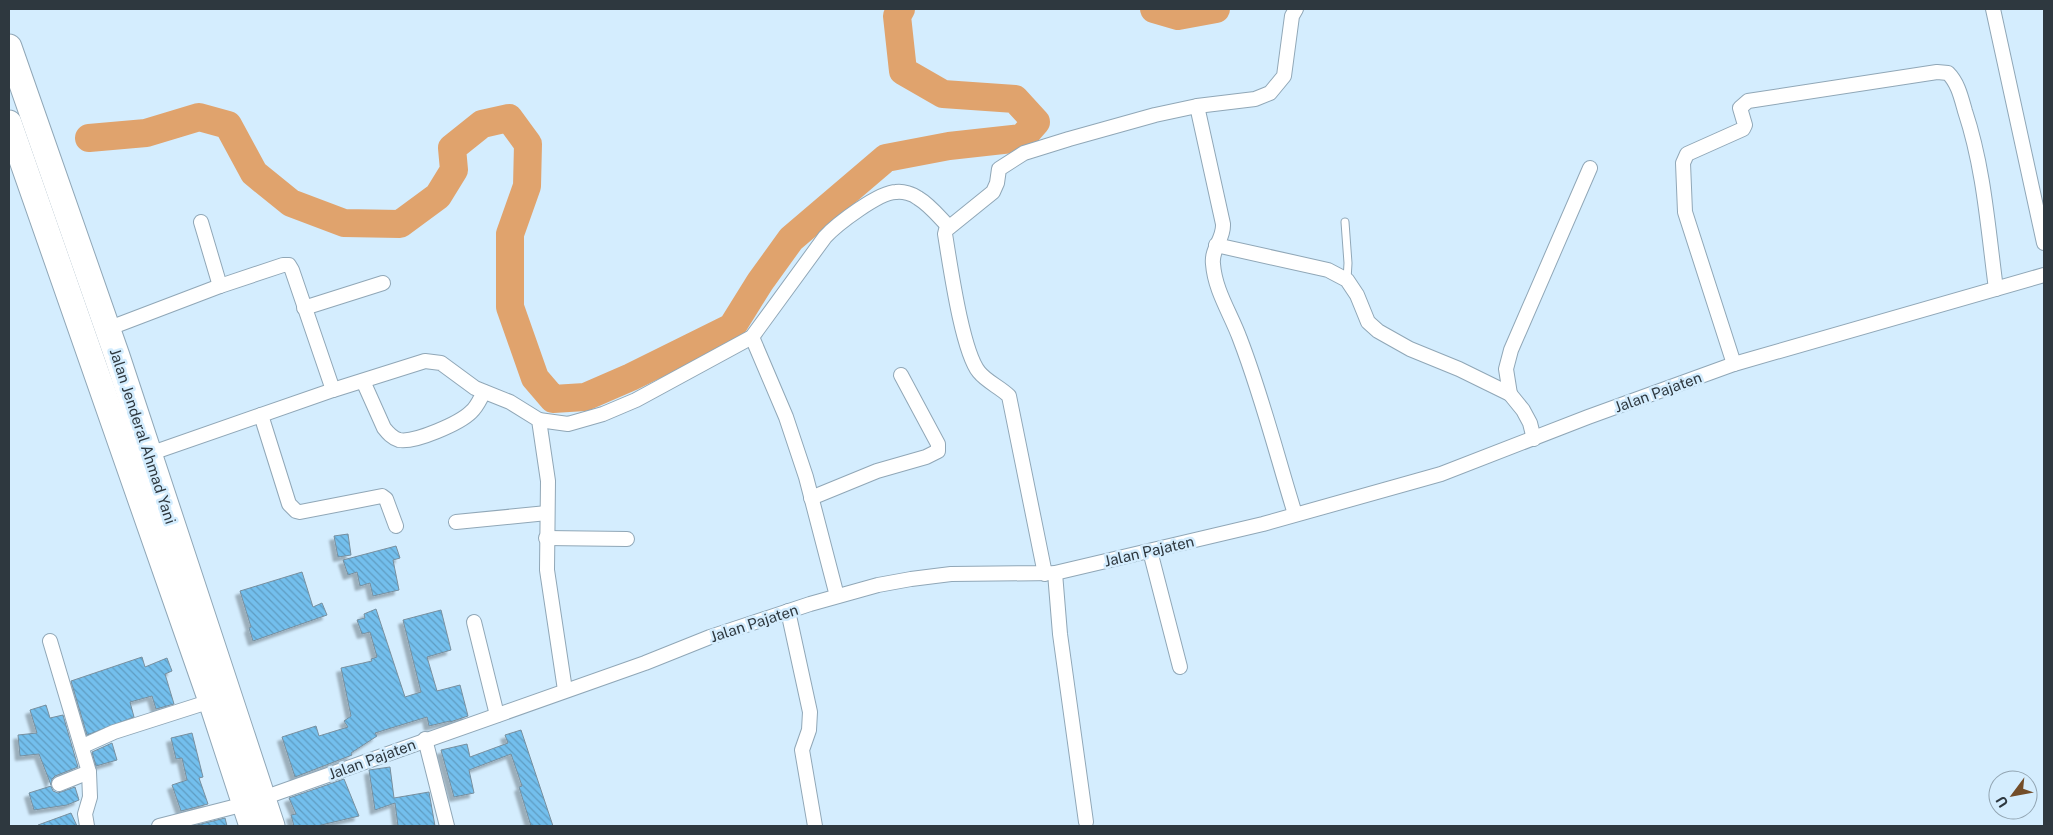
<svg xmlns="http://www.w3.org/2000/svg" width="2053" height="835" font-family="'Public Sans',sans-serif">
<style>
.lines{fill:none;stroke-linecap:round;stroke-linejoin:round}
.river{stroke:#e0a36d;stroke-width:28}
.building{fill:url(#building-back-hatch);stroke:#788f9e;filter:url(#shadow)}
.lane-casing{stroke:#90a7b7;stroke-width:9}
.street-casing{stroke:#90a7b7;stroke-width:16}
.highway-casing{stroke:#90a7b7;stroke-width:27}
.lane{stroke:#fff;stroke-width:7}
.street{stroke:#fff;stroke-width:14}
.highway{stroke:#fff;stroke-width:25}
.labels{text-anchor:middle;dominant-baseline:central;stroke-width:5;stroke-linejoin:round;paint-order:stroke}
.street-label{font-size:15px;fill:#2e383f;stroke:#d4edfe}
</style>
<defs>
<pattern id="building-back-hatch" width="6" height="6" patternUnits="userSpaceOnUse" patternTransform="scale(1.25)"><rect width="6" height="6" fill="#73bfed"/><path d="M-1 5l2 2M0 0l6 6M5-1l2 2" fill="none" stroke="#5f9cc1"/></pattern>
<filter id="shadow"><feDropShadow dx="-4.5" dy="4.5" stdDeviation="1" flood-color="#0004"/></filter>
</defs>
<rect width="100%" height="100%" fill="#d4edfe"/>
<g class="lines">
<g class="river">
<polyline points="1154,9 1178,16 1216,9"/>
<polyline points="89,138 146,133 199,117 228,125 254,173 291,203 344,223 400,224 438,196 454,170 452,148 482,124 509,118 528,144 527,186 510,234 510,307 535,378 553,399 585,397 631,377 732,327 760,282 791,239 886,158 949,146 1022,138 1036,122 1015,99 943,94 903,71 897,16 901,9"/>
</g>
</g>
<g class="building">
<polygon points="348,534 351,555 338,557 334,536"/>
<polygon points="396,546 400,558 393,560 399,590 373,596 370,583 360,586 357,572 348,575 343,560"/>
<polygon points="302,572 313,607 322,603 327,615 253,641 249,628 251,627 240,591"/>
<polygon points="376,609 405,697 421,692 403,620 441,610 451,650 427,657 437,691 460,685 468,716 450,722 450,721 429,726 427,717 375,733 377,736 351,753 352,755 295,777 282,737 316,726 319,736 348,727 344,721 351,716 341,668 372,661 371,659 377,657 370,632 362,634 357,620 365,618 364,614"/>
<polygon points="142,657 145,667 167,658 172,671 165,674 174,704 156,709 152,696 130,702 134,717 87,735 71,681"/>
<polygon points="46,705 50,718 63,715 78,767 55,776 52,779 51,785 39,754 20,756 18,735 37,733 30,710"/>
<polygon points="521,730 553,826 531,826 519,787 522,786 511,754 469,770 474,793 454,797 441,750 467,744 470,757 508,743 505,735"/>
<polygon points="192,733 203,777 199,778 208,804 181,811 172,785 187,780 182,758 176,759 171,738"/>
<polygon points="112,743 117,760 96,766 92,752"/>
<polygon points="390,767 394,798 429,792 435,826 398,826 395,803 375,810 369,770"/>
<polygon points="344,779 359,816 317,826 294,826 291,815 296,814 289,798"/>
<polygon points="51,786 53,791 58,793 75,787 79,800 67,805 34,810 29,793"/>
<polygon points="71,813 77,826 38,826 38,825"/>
<polygon points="225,818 227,826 193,826"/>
</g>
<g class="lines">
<defs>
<polyline id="lane" points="1345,222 1348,263 1347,280"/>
<g id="street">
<polyline points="1993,9 2044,243"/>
<path d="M1197,106L1223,224C1224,239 1211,249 1213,264C1215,291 1231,314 1240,339C1262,396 1277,456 1295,514"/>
<polyline points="201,222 220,286"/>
<polyline points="1216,245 1328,270 1347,280 1357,295 1368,322 1378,331 1410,349 1459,369 1510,394 1523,410 1530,423 1534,439"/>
<polyline points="304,308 383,283"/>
<polyline points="107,329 220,286 283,265 289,265 292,270 333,390 425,361 441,363 475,388 510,402 539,420 548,481 547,570 565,690"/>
<polyline points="752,337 786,417 806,477 837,596"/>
<path d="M1734,364L1685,212L1683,163L1687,154L1743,129L1745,125L1740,108L1748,101L1937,72L1948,73C1958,83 1961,97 1965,111C1984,168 1988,229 1996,289"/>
<path d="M363,381L384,428C388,433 392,438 399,440C415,443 460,423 471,412C477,407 480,399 484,392"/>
<polyline points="1510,394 1506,369 1511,350 1590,168"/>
<polyline points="261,415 289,504 296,511 300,512 382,496 386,499 396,526"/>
<path d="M539,420L568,424L603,414L636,400L752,337L825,237C837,224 879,192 896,192C903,191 913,194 918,198C930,205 940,218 949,227"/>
<polyline points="149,454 333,390"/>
<polyline points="811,498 877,471 926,457 938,451 938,444 901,375"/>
<polyline points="456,522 547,513"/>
<polyline points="546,538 627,539"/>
<polyline points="1150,551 1180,667"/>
<polyline points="1055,573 1060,634 1086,822"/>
<path d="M1045,574L1009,396C1000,387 987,382 979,372C962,351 950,264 945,234L946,230L993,192L997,183L999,169L1024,153L1069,139L1155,115L1197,106L1255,99L1270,93L1284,76L1292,16L1296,9"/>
<polyline points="788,611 810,712 809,730 802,750 815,826"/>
<polyline points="474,622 497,715"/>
<polyline points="50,641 89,772 90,797 85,814 87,826"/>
<polyline points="425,739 447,826"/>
<polyline points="83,746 114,732 211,701"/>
<polyline points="59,784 89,772"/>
<polyline points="263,798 645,663 710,637 810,604 878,585 911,579 951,574 1055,573 1263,524 1441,474 1588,417 1734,364 2044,275"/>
<polyline points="159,826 245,804"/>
</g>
<g id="highway">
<polyline points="9,47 117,356 272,826"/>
<polyline points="9,123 211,701 252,826"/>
</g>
</defs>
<use href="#lane" class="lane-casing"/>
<use href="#street" class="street-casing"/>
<use href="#highway" class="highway-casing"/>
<use href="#lane" class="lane"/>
<use href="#street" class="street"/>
<use href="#highway" class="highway"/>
</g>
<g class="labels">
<g class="street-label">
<text transform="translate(1658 392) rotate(-20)">Jalan Pajaten</text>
<text transform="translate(143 436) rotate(72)">Jalan Jenderal Ahmad Yani</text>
<text transform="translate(1149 551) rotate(-13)">Jalan Pajaten</text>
<text transform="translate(754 623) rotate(-18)">Jalan Pajaten</text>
<text transform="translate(372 759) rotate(-20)">Jalan Pajaten</text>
</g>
</g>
<rect width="2053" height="835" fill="none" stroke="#2e383f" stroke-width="20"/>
<g transform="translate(2013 795) rotate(238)"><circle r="24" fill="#d4edfe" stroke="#92a5b2"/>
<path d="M0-4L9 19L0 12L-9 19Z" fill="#734d29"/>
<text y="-8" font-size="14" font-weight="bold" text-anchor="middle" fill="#2e383f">U</text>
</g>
</svg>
